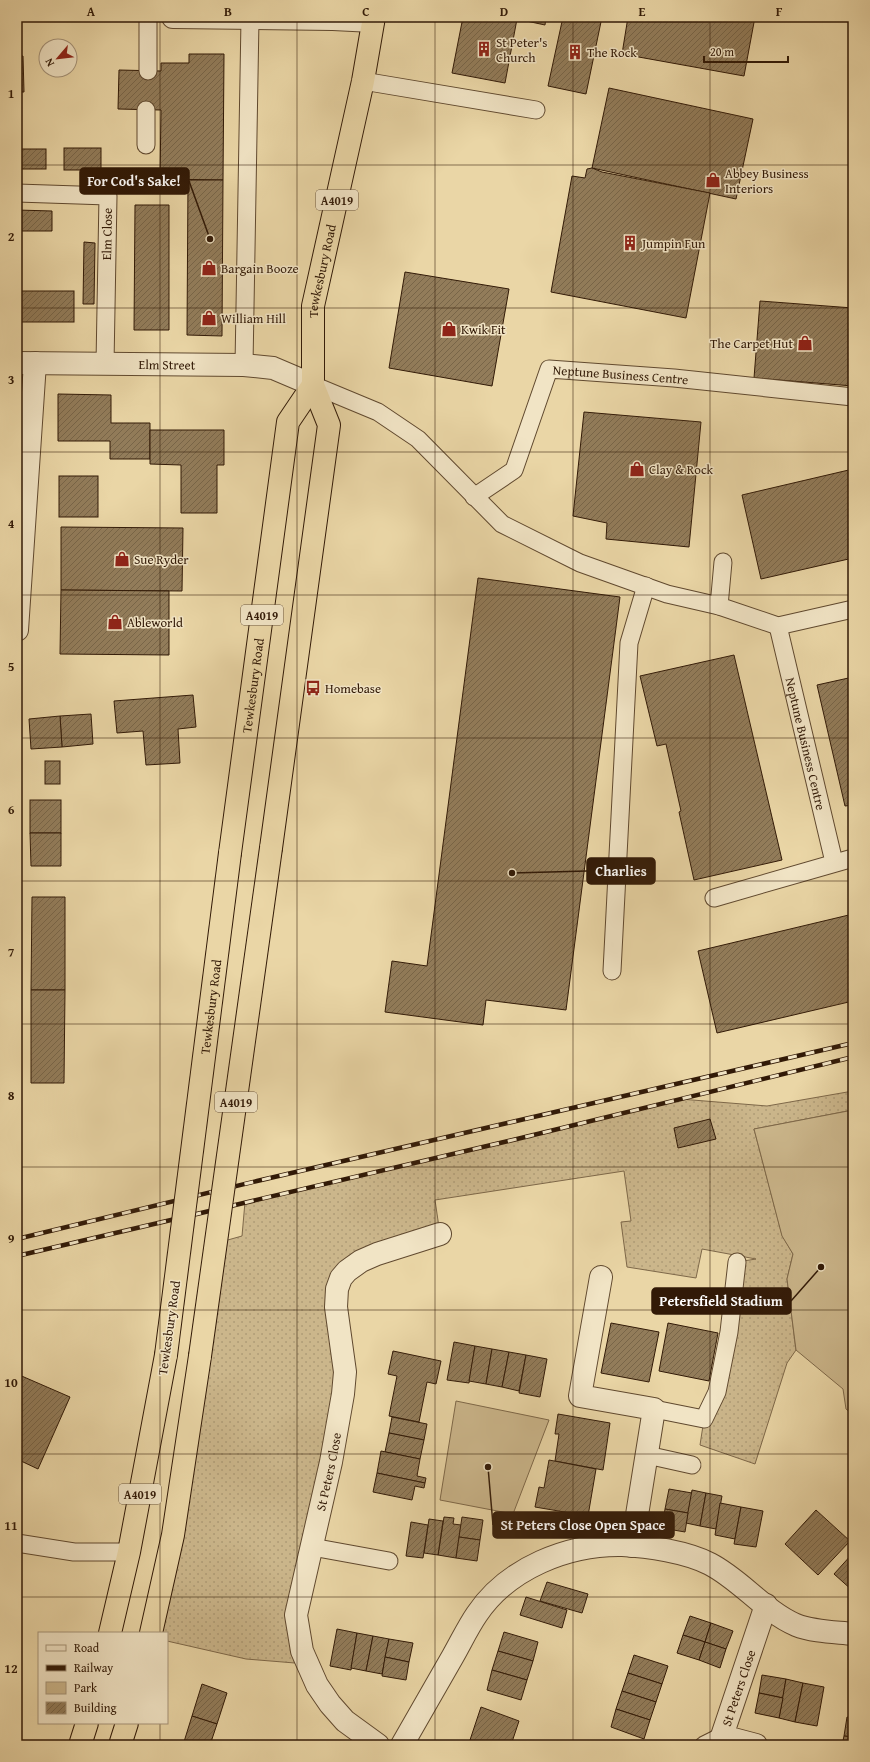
<svg xmlns="http://www.w3.org/2000/svg" width="870" height="1762" font-family="'Gentium Book Plus',serif">
<style>
.grass{fill:url(#grass-dots);stroke:#7e6849}
.park{fill:#cbb68b;stroke:#7e6849}
.building{fill:url(#building-hatch);stroke:#321a07}
.lines{fill:none;stroke-linecap:round;stroke-linejoin:round}
.service-casing{stroke:#60492f;stroke-width:19}
.minor-casing{stroke:#60492f;stroke-width:24}
.trunk-casing{stroke:#321a07;stroke-width:24}
.service{stroke:#f1e4c5;stroke-width:17}
.minor{stroke:#f1e4c5;stroke-width:22}
.trunk{stroke:#ead6a6;stroke-width:22}
.rail-casing{stroke:#321a07;stroke-width:4.5}
.rail{stroke:#f1e4c5;stroke-width:3;stroke-dasharray:9;stroke-linecap:butt}
.trunk-bridge-casing{stroke:#321a07;stroke-width:24;stroke-linecap:butt}
.trunk-bridge{stroke:#ead6a6;stroke-width:22}
.grid{fill:none;stroke:#321a07;stroke-width:1;stroke-opacity:0.55}
.labels{text-anchor:middle;dominant-baseline:central;stroke-width:3;stroke-linejoin:round;paint-order:stroke}
.shield{fill:#f1e4c5;stroke:#6b5740;stroke-width:1}
.shield-label{font-size:12px;font-weight:bold;fill:#321a07}
.poi-label{font-size:13px;fill:#321a07;stroke:#f1e4c5;text-anchor:start}
.street-label{font-size:13px;fill:#321a07;stroke:#f1e4c5}
.leader{fill:none;stroke:#321a07;stroke-width:1.5}
.callout-dot{fill:#321a07;stroke:#f1e4c5;stroke-width:1.5}
.callout{fill:#321a07;stroke:#321a07;stroke-width:1.5}
.callout-label{font-size:14px;text-anchor:middle;font-weight:bold;fill:#fff}
.neatline{fill:none;stroke:#321a07;stroke-width:1.5}
.grid-label{font-size:13px;text-anchor:middle;font-weight:bold;fill:#321a07}
</style>
<defs>
<pattern id="grass-dots" width="8" height="8" patternUnits="userSpaceOnUse"><rect width="8" height="8" fill="#cbb68b"/><path d="M2 2h.1M6 6h.1" fill="none" stroke="#af9c76" stroke-width="1.8" stroke-linecap="round"/></pattern>
<pattern id="building-hatch" width="6" height="6" patternUnits="userSpaceOnUse"><rect width="6" height="6" fill="#927c5a"/><path d="M-1 1l2-2M0 6l6-6M5 7l2-2" fill="none" stroke="#786548"/></pattern>
</defs>
<rect width="100%" height="100%" fill="#ead6a6"/>
<filter id="stains"><feTurbulence type="fractalNoise" baseFrequency=".005" numOctaves="4"/><feColorMatrix values="0 0 0 0 .2 0 0 0 0 .09 0 0 0 0 .02 0 0 0 .5 -.17"/></filter>
<radialGradient id="worn" r=".72"><stop offset=".6" stop-color="#630" stop-opacity="0"/><stop offset="1" stop-color="#630" stop-opacity=".3"/></radialGradient>
<polygon class="grass" points="853,1091 853,1110 754,1129 782,1235 793,1254 787,1279 796,1350 787,1363 755,1464 700,1445 704,1419 737,1262 756,1259 702,1249 696,1278 627,1267 621,1222 631,1221 624,1171 435,1200 440,1234 347,1271 342,1341 296,1615 307,1664 246,1659 167,1641 167,1633 151,1633 217,1243 242,1236 245,1202 680,1099 767,1106"/>
<g class="park">
<polygon points="853,1110 853,1415 846,1409 843,1389 796,1350 787,1279 793,1254 782,1236 754,1129"/>
<polygon points="456,1401 549,1420 513,1514 440,1500"/>
</g>
<g class="building">
<polygon points="463,17 546,17 545,25 517,19 505,83 452,73"/>
<polygon points="563,17 602,17 586,94 548,86"/>
<polygon points="628,17 755,17 744,76 622,54"/>
<polygon points="189,54 224,54 223,180 160,179 161,110 118,109 119,70 161,71 161,63 189,63"/>
<polygon points="17,56 23,56 24,92 17,92"/>
<polygon points="609,88 753,119 736,199 592,168"/>
<rect x="64" y="148" width="37" height="22"/>
<rect x="17" y="149" width="29" height="20"/>
<polygon points="592,168 602,172 710,193 686,318 551,292 572,176 585,178 587,169"/>
<polygon points="188,180 223,180 222,336 187,335"/>
<polygon points="135,205 169,205 169,330 134,330"/>
<polygon points="17,210 52,211 52,231 17,231"/>
<polygon points="84,242 95,243 94,304 83,304"/>
<polygon points="405,272 509,289 492,386 389,368"/>
<rect x="17" y="291" width="57" height="31"/>
<polygon points="760,301 853,308 853,386 754,378"/>
<polygon points="58,394 111,395 111,423 150,423 150,459 110,459 110,441 58,441"/>
<polygon points="584,412 701,422 689,547 606,539 607,523 573,516"/>
<polygon points="150,430 224,430 224,465 217,465 217,513 181,513 181,465 150,464"/>
<polygon points="853,469 853,558 761,579 742,495"/>
<rect x="59" y="476" width="39" height="41"/>
<polygon points="61,527 183,528 182,591 61,590"/>
<polygon points="478,578 620,597 566,1010 486,1000 483,1025 385,1012 392,961 427,966"/>
<polygon points="61,590 169,591 169,655 60,654"/>
<polygon points="734,655 782,860 694,880 679,812 681,811 666,744 657,746 640,676"/>
<polygon points="853,677 853,805 845,806 817,685"/>
<polygon points="193,695 196,727 178,729 180,763 146,765 143,731 117,733 114,701"/>
<polygon points="91,714 93,744 62,747 60,716"/>
<polygon points="60,716 62,747 31,749 29,719"/>
<rect x="45" y="761" width="15" height="23"/>
<rect x="30" y="800" width="31" height="33"/>
<polygon points="30,833 61,833 61,866 31,866"/>
<polygon points="32,897 65,897 65,990 31,990"/>
<polygon points="853,914 853,1001 717,1033 698,951"/>
<polygon points="31,990 65,990 64,1083 31,1083"/>
<rect x="17" y="1077" width="3" height="27"/>
<polygon points="710,1119 716,1139 678,1148 674,1128"/>
<polygon points="611,1323 659,1332 649,1382 601,1373"/>
<polygon points="668,1323 718,1333 709,1381 659,1371"/>
<polygon points="454,1342 475,1346 469,1383 447,1380"/>
<polygon points="475,1346 492,1349 486,1384 469,1381"/>
<polygon points="492,1349 509,1352 502,1387 486,1384"/>
<polygon points="393,1351 441,1361 436,1384 427,1382 419,1422 389,1416 397,1376 388,1374"/>
<polygon points="509,1352 526,1355 519,1391 502,1387"/>
<polygon points="526,1355 547,1359 540,1397 519,1393"/>
<polygon points="17,1374 70,1397 38,1469 21,1461 19,1467 17,1466"/>
<polygon points="558,1414 610,1423 603,1470 555,1461 559,1434 555,1434"/>
<polygon points="392,1417 427,1424 424,1440 389,1433"/>
<polygon points="389,1433 424,1440 420,1459 385,1452"/>
<polygon points="381,1451 420,1459 417,1476 426,1478 425,1483 377,1473"/>
<polygon points="549,1460 596,1469 588,1516 535,1507 539,1487 544,1488"/>
<polygon points="377,1473 425,1483 424,1488 415,1486 412,1500 373,1492"/>
<polygon points="669,1489 692,1493 688,1513 665,1509"/>
<polygon points="692,1490 706,1493 700,1526 686,1523"/>
<polygon points="706,1493 722,1496 716,1529 700,1526"/>
<polygon points="720,1503 741,1507 735,1539 715,1535"/>
<polygon points="741,1507 763,1511 756,1547 734,1544"/>
<polygon points="665,1509 688,1513 685,1532 662,1528"/>
<polygon points="816,1510 850,1541 818,1575 785,1544"/>
<polygon points="444,1517 454,1518 453,1524 461,1525 456,1558 438,1555"/>
<polygon points="462,1517 483,1520 480,1540 459,1537"/>
<polygon points="429,1519 443,1521 438,1555 424,1553"/>
<polygon points="411,1522 428,1525 423,1558 406,1556"/>
<polygon points="459,1537 480,1540 477,1561 456,1558"/>
<polygon points="853,1553 853,1591 834,1574"/>
<polygon points="17,1570 21,1570 19,1610 17,1610"/>
<polygon points="547,1582 588,1594 582,1613 540,1601"/>
<polygon points="526,1597 567,1610 562,1628 520,1615"/>
<polygon points="690,1616 711,1623 705,1642 683,1635"/>
<polygon points="711,1623 733,1631 726,1649 705,1642"/>
<polygon points="337,1629 357,1633 351,1670 330,1666"/>
<polygon points="504,1632 538,1642 533,1661 498,1651"/>
<polygon points="357,1633 373,1636 366,1671 351,1668"/>
<polygon points="683,1635 705,1642 699,1660 677,1653"/>
<polygon points="373,1636 389,1639 382,1674 366,1671"/>
<polygon points="389,1639 413,1643 409,1662 385,1657"/>
<polygon points="705,1642 726,1649 720,1668 699,1660"/>
<polygon points="498,1651 533,1661 527,1680 492,1670"/>
<polygon points="634,1655 668,1666 662,1684 628,1673"/>
<polygon points="385,1657 409,1662 406,1680 382,1676"/>
<polygon points="492,1670 527,1680 521,1700 487,1690"/>
<polygon points="628,1673 662,1684 656,1702 622,1691"/>
<polygon points="762,1675 786,1679 783,1698 759,1693"/>
<polygon points="786,1679 803,1683 795,1722 779,1718"/>
<polygon points="803,1683 824,1687 817,1726 795,1722"/>
<polygon points="202,1684 227,1693 217,1724 192,1716"/>
<polygon points="622,1691 656,1702 650,1720 616,1709"/>
<polygon points="759,1693 783,1698 779,1718 755,1713"/>
<polygon points="481,1707 519,1721 511,1745 486,1745 470,1740"/>
<polygon points="616,1709 650,1720 644,1739 611,1727"/>
<polygon points="192,1716 217,1724 210,1745 183,1745"/>
<polygon points="847,1717 853,1718 853,1737 844,1736"/>
<polygon points="844,1736 853,1737 853,1745 842,1745"/>
<polygon points="470,1740 486,1745 468,1745"/>
</g>
<g class="lines">
<defs>
<g id="service">
<polyline points="148,71 148,17"/>
<polyline points="363,81 536,110"/>
<polyline points="146,145 146,110"/>
<polyline points="17,193 108,196 105,364"/>
<polyline points="244,365 250,19"/>
<polyline points="313,385 378,412 418,439 502,524 580,563 667,594 719,606 778,626 853,609"/>
<path id="s1" d="M474,497L514,470L549,369L674,378L853,397"/>
<polyline points="719,606 723,562"/>
<path id="s2" d="M778,626L834,862"/>
<polyline points="714,898 853,858"/>
<polyline points="612,971 629,643 646,586"/>
<polyline points="654,1409 704,1419 717,1392 729,1332 737,1262"/>
<polyline points="647,1455 692,1465"/>
<polyline points="17,1543 74,1552 129,1552"/>
<polyline points="312,1547 389,1561"/>
<polyline points="704,1745 722,1736"/>
</g>
<g id="minor">
<polyline points="173,17 333,19 373,21"/>
<path id="s3" d="M17,363L244,365L273,368L313,385"/>
<polyline points="17,630 35,363"/>
<polyline points="601,1277 580,1396 654,1409 632,1546"/>
<path id="s4" d="M378,1745L345,1721L330,1704L317,1685L302,1651L296,1615L331,1462L343,1394L345,1372L336,1307L337,1289L341,1278L347,1271L361,1261L377,1254L440,1234"/>
<path d="M402,1745C419,1715 436,1686 453,1656C461,1642 468,1627 477,1614C508,1568 568,1544 622,1545C648,1546 687,1552 710,1564C741,1580 764,1611 796,1625C814,1632 835,1632 853,1634"/>
<path id="s5" d="M756,1745L722,1736L766,1605"/>
</g>
<g id="trunk">
<path id="s6" d="M271,848L329,425L313,385V306L363,81L374,17"/>
<path id="s7" d="M230,853L288,422L313,385"/>
<polyline points="110,1633 129,1552 166,1355"/>
<polyline points="151,1633 173,1535 200,1356"/>
<polyline points="80,1745 87,1723"/>
<polyline points="120,1745 127,1723"/>
</g>
</defs>
<use href="#service" class="service-casing"/>
<use href="#minor" class="minor-casing"/>
<use href="#trunk" class="trunk-casing"/>
<use href="#service" class="service"/>
<use href="#minor" class="minor"/>
<use href="#trunk" class="trunk"/>
<defs>
<g id="rail">
<polyline points="17,1239 257,1181 853,1043"/>
<polyline points="17,1256 517,1139 853,1057"/>
</g>
</defs>
<use href="#rail" class="rail-casing"/>
<use href="#rail" class="rail"/>
<defs>
<g id="trunk-bridge">
<path id="s8" d="M166,1355L230,853"/>
<polyline points="200,1356 271,848"/>
</g>
</defs>
<use href="#trunk-bridge" class="trunk-bridge-casing"/>
<use href="#trunk-bridge" class="trunk-bridge"/>
</g>
<path class="grid" d="M160,17V1633M297,17V1745M435,17V1745M573,17V1745M710,17V1745M17,165H853M17,308H853M17,452H853M17,595H853M17,738H853M17,881H853M17,1024H853M17,1167H853M17,1310H853M17,1454H853M17,1597H853M160,1723V1745"/>
<defs>
<symbol id="building-bare" viewBox="-9 -9 18 18"><path d="M-4-6H4V6H1V3H-1V6H-4ZM-2.5-4.3h1.7v1.8h-1.7ZM.8-4.3h1.7v1.8H.8ZM-2.5-1h1.7V.8h-1.7ZM.8-1h1.7V.8H.8Z" fill="#8f2418" stroke="#f1e4c5" stroke-width="2.5" paint-order="stroke"/></symbol>
<symbol id="shop-bare" viewBox="-9 -9 18 18"><path d="M-5-2.5h2.3a2.7 3.5 0 0 1 5.4 0H5L5.5 6h-11ZM-1.5-2.5h3a1.5 2.3 0 0 0-3 0Z" fill="#8f2418" stroke="#f1e4c5" stroke-width="2.5" paint-order="stroke"/></symbol>
<symbol id="bus-bare" viewBox="-9 -9 18 18"><path d="M-5-6H5V4H4V6H2V4H-2V6H-4V4H-5ZM-3.5-4V0h7V-4ZM-3.5 1.2v1.5H-2V1.2ZM2 1.2v1.5H3.5V1.2Z" fill="#8f2418" stroke="#f1e4c5" stroke-width="2.5" paint-order="stroke"/></symbol>
</defs>
<g fill-rule="evenodd">
<use href="#building-bare" x="473" y="38" width="22" height="22"/>
<use href="#building-bare" x="564" y="41" width="22" height="22"/>
<use href="#shop-bare" x="702" y="169" width="22" height="22"/>
<use href="#building-bare" x="619" y="232" width="22" height="22"/>
<use href="#shop-bare" x="198" y="257" width="22" height="22"/>
<use href="#shop-bare" x="198" y="307" width="22" height="22"/>
<use href="#shop-bare" x="438" y="318" width="22" height="22"/>
<use href="#shop-bare" x="794" y="332" width="22" height="22"/>
<use href="#shop-bare" x="626" y="458" width="22" height="22"/>
<use href="#shop-bare" x="111" y="548" width="22" height="22"/>
<use href="#shop-bare" x="104" y="611" width="22" height="22"/>
<use href="#bus-bare" x="302" y="677" width="22" height="22"/>
</g>
<g class="labels">
<g class="shield">
<rect x="316" y="190" width="42" height="20" rx="3"/>
<rect x="241" y="605" width="42" height="20" rx="3"/>
<rect x="215" y="1092" width="42" height="20" rx="3"/>
<rect x="119" y="1484" width="42" height="20" rx="3"/>
</g>
<g class="shield-label">
<text x="337" y="200">A4019</text>
<text x="262" y="615">A4019</text>
<text x="236" y="1102">A4019</text>
<text x="140" y="1494">A4019</text>
</g>
<g class="poi-label">
<text x="496" y="42">St Peter's<tspan x="496" dy="15">Church</tspan></text>
<text x="587" y="52">The Rock</text>
<text x="725" y="173">Abbey Business<tspan x="725" dy="15">Interiors</tspan></text>
<text x="642" y="243">Jumpin Fun</text>
<text x="221" y="268">Bargain Booze</text>
<text x="221" y="318">William Hill</text>
<text x="461" y="329">Kwik Fit</text>
<text x="793" y="343" text-anchor="end">The Carpet Hut</text>
<text x="649" y="469">Clay &amp; Rock</text>
<text x="134" y="559">Sue Ryder</text>
<text x="127" y="622">Ableworld</text>
<text x="325" y="688">Homebase</text>
</g>
<g class="street-label">
<text transform="translate(107 234) rotate(-89)">Elm Close</text>
<text stroke="none"><textPath href="#s6" startOffset="585">Tewkesbury Road</textPath></text>
<text stroke="none"><textPath href="#s3" startOffset="150">Elm Street</textPath></text>
<text stroke="none"><textPath href="#s1" startOffset="227">Neptune Business Centre</textPath></text>
<text stroke="none"><textPath href="#s7" startOffset="169">Tewkesbury Road</textPath></text>
<text stroke="none"><textPath href="#s2" startOffset="121">Neptune Business Centre</textPath></text>
<text stroke="none"><textPath href="#s8" startOffset="351">Tewkesbury Road</textPath></text>
<text transform="translate(169 1328) rotate(-82)">Tewkesbury Road</text>
<text stroke="none"><textPath href="#s4" startOffset="307">St Peters Close</textPath></text>
<text stroke="none"><textPath href="#s5" startOffset="86">St Peters Close</textPath></text>
</g>
</g>
<path class="leader" d="M210 239L189 181M512 873L587 871M821 1267L791 1301M488 1467L493 1525"/>
<g class="callout-dot">
<circle cx="210" cy="239" r="4"/>
<circle cx="512" cy="873" r="4"/>
<circle cx="821" cy="1267" r="4"/>
<circle cx="488" cy="1467" r="4"/>
</g>
<g class="callout">
<rect x="80" y="168" width="109" height="26" rx="4"/>
<rect x="587" y="858" width="68" height="26" rx="4"/>
<rect x="652" y="1288" width="139" height="26" rx="4"/>
<rect x="493" y="1512" width="181" height="26" rx="4"/>
</g>
<g class="callout-label">
<text x="134" y="186">For Cod's Sake!</text>
<text x="621" y="876">Charlies</text>
<text x="721" y="1306">Petersfield Stadium</text>
<text x="583" y="1530">St Peters Close Open Space</text>
</g>
<rect width="870" height="1762" fill="none" stroke="#ead6a6" stroke-width="44"/>
<rect x="38" y="1632" width="130" height="92" fill="#f1e4c5" stroke="#a59379"/>
<rect x="46" y="1645" width="20" height="6" fill="#f1e4c5" stroke="#a59379"/>
<text x="74" y="1652" font-size="12" fill="#321a07">Road</text>
<rect x="46" y="1665" width="20" height="6" fill="#321a07" stroke="#a59379"/>
<text x="74" y="1672" font-size="12" fill="#321a07">Railway</text>
<rect x="46" y="1682" width="20" height="12" fill="#cbb68b" stroke="#a59379"/>
<text x="74" y="1692" font-size="12" fill="#321a07">Park</text>
<rect x="46" y="1702" width="20" height="12" fill="url(#building-hatch)" stroke="#a59379"/>
<text x="74" y="1712" font-size="12" fill="#321a07">Building</text>
<g transform="translate(58 58) rotate(242)"><circle r="19" fill="#f1e4c5" stroke="#a59379"/>
<path d="M0-3L7 15L0 10L-7 15Z" fill="#8f2418"/>
<text y="-6" font-size="11" font-weight="bold" text-anchor="middle" fill="#321a07">N</text>
</g>
<path d="M704 56v6h84v-6" fill="none" stroke="#321a07" stroke-width="2"/>
<text x="710" y="56" font-size="12" fill="#321a07" stroke="#f1e4c5" stroke-width="3" paint-order="stroke">20 m</text>
<rect x="22" y="22" width="826" height="1718" class="neatline"/>
<g class="grid-label">
<text x="91" y="16">A</text>
<text x="228" y="16">B</text>
<text x="366" y="16">C</text>
<text x="504" y="16">D</text>
<text x="642" y="16">E</text>
<text x="779" y="16">F</text>
<text x="11" y="98">1</text>
<text x="11" y="241">2</text>
<text x="11" y="384">3</text>
<text x="11" y="528">4</text>
<text x="11" y="671">5</text>
<text x="11" y="814">6</text>
<text x="11" y="957">7</text>
<text x="11" y="1100">8</text>
<text x="11" y="1243">9</text>
<text x="11" y="1387">10</text>
<text x="11" y="1530">11</text>
<text x="11" y="1673">12</text>
</g>
<rect width="100%" height="100%" filter="url(#stains)"/>
<rect width="100%" height="100%" fill="url(#worn)"/>
</svg>
